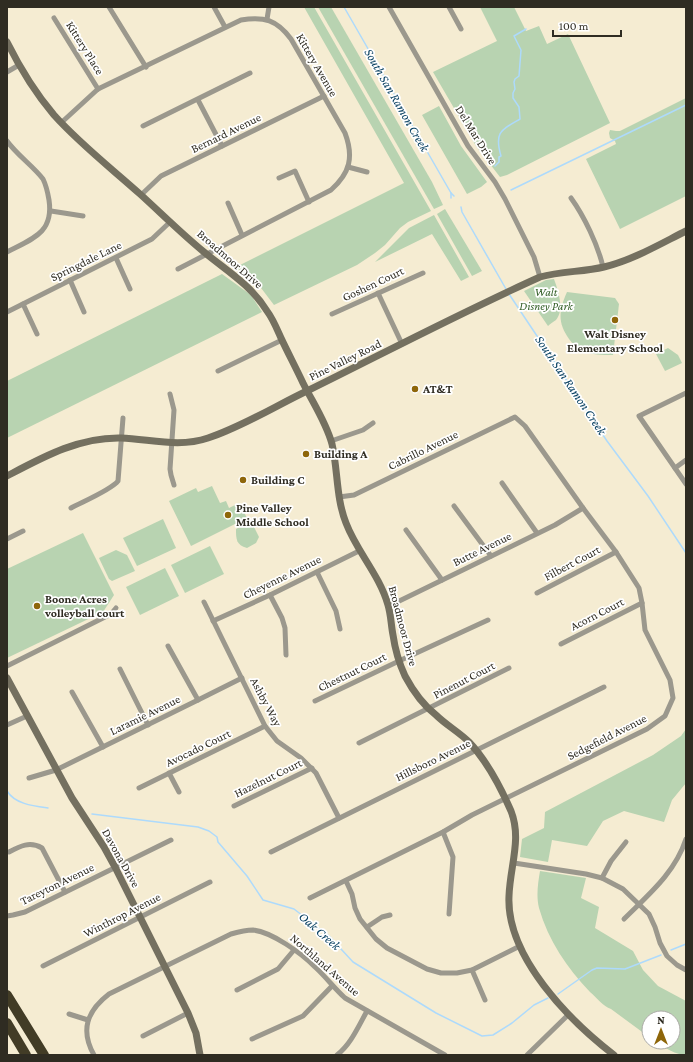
<svg xmlns="http://www.w3.org/2000/svg" width="693" height="1062" font-family="'Crimson Pro',serif">
<style>
.green{fill:#b8d3b1}
.lines{fill:none;stroke-linecap:round;stroke-linejoin:round}
.stream{stroke:#addafc;stroke-width:1.5}
.street{stroke:#9b988d;stroke-width:5}
.secondary{stroke:#747060;stroke-width:7}
.highway{stroke:#423c26;stroke-width:10}
.poi-dot{fill:#8e660a;stroke:#fff;stroke-width:1.5}
.labels{text-anchor:middle;dominant-baseline:central;stroke-width:3.5;stroke-linejoin:round;paint-order:stroke}
.street-label{font-size:12px;fill:#2f2c22;stroke:#fff}
.park-label{font-size:12px;font-style:italic;fill:#356029;stroke:#fff}
.poi-label{font-size:12px;font-weight:bold;fill:#2f2c22;stroke:#fff;text-anchor:start}
.water-label{font-size:13px;font-style:italic;fill:#073f60;stroke:#fff}
</style>
<rect width="100%" height="100%" fill="#f5ecd2"/>
<g class="green">
<polygon points="304,7 314,7 431,211 408,222 400,228 385,245 375,253 357,265 274,305 258,284 236,267 404,183"/>
<polygon points="318,7 331,7 432,182 443,205 434,209"/>
<polygon points="480,7 514,7 526,31 539,26 547,44 568,34 610,123 507,175 500,177 476,146 433,72 497,41"/>
<polygon points="686,98 686,196 620,229 586,159 616,144 615,141 610,138 609,133 610,130 616,131 620,131"/>
<polygon points="439,106 461,146 487,182 481,187 467,194 422,115"/>
<polygon points="445,209 482,271 472,276 437,214"/>
<polygon points="434,215 469,277 461,281 432,234 375,262 409,228"/>
<polygon points="222,274 251,295 262,312 7,438 7,381"/>
<path d="M554,279C558,290 565,310 556,320C553,322 550,324 548,326L524,291L546,280Z"/>
<path d="M567,292L615,298L619,304L613,355C603,355 592,355 582,351C577,348 572,343 569,339C557,322 559,310 567,292Z"/>
<polygon points="668,348 678,355 682,363 665,371 656,354"/>
<polygon points="212,486 220,503 226,501 229,508 239,503 247,518 191,546 169,501 196,488 198,492"/>
<polygon points="163,519 176,548 137,566 123,538"/>
<path d="M247,523L253,525L259,537L256,543L247,548C236,545 236,539 236,529Z"/>
<polygon points="83,533 114,595 103,612 7,658 7,569"/>
<polygon points="210,546 224,574 185,593 171,565"/>
<polygon points="116,550 127,555 135,571 112,581 109,579 99,558"/>
<polygon points="165,568 179,596 140,615 126,587"/>
<polygon points="686,729 686,783 672,800 664,822 624,811 603,821 587,846 552,840 548,862 520,857 522,839 544,828 545,812 653,755 681,736"/>
<path d="M540,871L586,878L581,898L599,907L595,928L633,951L643,970L658,986L686,1001V1055C676,1055 665,1048 657,1042H673V1018H649V1037L611,1009C603,1006 597,998 590,992C567,968 548,940 539,908C536,896 538,883 540,871Z"/>
</g>
<g class="lines">
<g class="stream">
<polyline points="344,7 451,193 454,196"/>
<path d="M495,166L499,162V157L501,156C494,132 501,130 520,119L519,107L513,98V93L515,89L514,82L515,79L519,76L521,50L514,36L526,29"/>
<polyline points="511,190 686,105"/>
<polyline points="451,193 451,198"/>
<polyline points="461,207 462,212 506,289"/>
<polyline points="509,294 607,441 648,496 686,553"/>
<path d="M7,791C15,804 33,806 48,808"/>
<polyline points="92,814 198,827 209,831 217,837 218,842 247,876 263,900 294,909 329,936 353,962 436,1013 482,1036 493,1035 512,1023 534,1005 548,998"/>
<polyline points="671,950 686,944"/>
<polyline points="558,994 592,970 597,968 625,969 661,955"/>
</g>
<g class="street">
<polyline points="109,7 146,67"/>
<polyline points="214,7 225,27"/>
<polyline points="389,7 468,146 495,182 505,199 534,257 540,277"/>
<polyline points="449,7 461,29"/>
<polyline points="54,18 98,89"/>
<polyline points="267,19 269,7"/>
<polyline points="7,72 19,65"/>
<polyline points="198,100 222,146"/>
<path d="M62,122L98,89L241,20C264,16 277,20 291,39L345,133C354,157 350,173 331,190L178,269"/>
<polyline points="143,126 250,73"/>
<path d="M7,141C17,155 32,165 43,179C46,185 48,194 49,200C54,233 32,239 7,252"/>
<polyline points="348,167 367,172"/>
<polyline points="279,178 295,171 309,202"/>
<polyline points="141,195 161,176 324,96"/>
<path d="M571,198C584,216 598,245 603,267"/>
<polyline points="228,203 242,235"/>
<polyline points="51,211 83,216"/>
<polyline points="116,258 130,289"/>
<polyline points="70,280 84,312"/>
<polyline points="378,293 402,344"/>
<polyline points="23,304 37,334"/>
<polyline points="7,312 152,239 170,222"/>
<polyline points="332,314 423,273"/>
<polyline points="218,371 282,340"/>
<polyline points="686,393 639,416 686,484"/>
<polyline points="170,394 174,410 170,469 171,475 174,485"/>
<polyline points="331,441 363,430 373,423"/>
<polyline points="675,468 686,460"/>
<polyline points="502,483 537,533"/>
<polyline points="454,506 491,556"/>
<path d="M71,508C82,502 111,490 118,481L123,418"/>
<polyline points="406,530 442,580"/>
<polyline points="7,539 23,531"/>
<polyline points="317,572 336,611 340,629"/>
<polyline points="537,593 616,552"/>
<polyline points="270,595 282,618 285,628 286,655"/>
<polyline points="204,602 265,726 277,741 301,758 316,773 339,818"/>
<polyline points="389,606 555,525 583,508"/>
<polyline points="213,621 270,595 359,551"/>
<polyline points="561,644 642,603"/>
<polyline points="168,646 198,700"/>
<polyline points="7,666 111,614 116,608"/>
<polyline points="120,669 148,725"/>
<polyline points="72,692 103,747"/>
<polyline points="315,701 399,661 488,620"/>
<polyline points="7,725 27,716"/>
<polyline points="359,743 509,668"/>
<polyline points="169,773 179,792"/>
<polyline points="29,778 56,770 198,700 242,678"/>
<polyline points="139,788 265,726"/>
<polyline points="234,806 312,768"/>
<polyline points="443,832 453,857 449,914"/>
<path d="M9,852C20,846 30,841 42,848L65,892"/>
<polyline points="271,852 604,687"/>
<polyline points="514,863 586,874 602,878 623,889 649,914 655,927 660,943 667,956 677,965 686,970"/>
<polyline points="602,878 611,861 626,842"/>
<polyline points="346,881 352,894 355,908 360,919 376,939 387,948 427,969 441,973 457,973 472,970 520,946"/>
<polyline points="310,898 443,832 472,815 647,729 665,716 673,698 670,680 645,630 642,603 639,588 616,552 583,508 525,426 515,417 354,495 339,497"/>
<polyline points="7,916 13,915 25,912 171,840"/>
<path d="M624,919C648,895 675,873 686,839"/>
<polyline points="367,927 382,917 390,915"/>
<polyline points="43,966 210,882"/>
<polyline points="472,970 485,1000"/>
<polyline points="237,990 278,969 294,950"/>
<polyline points="69,1014 88,1020"/>
<polyline points="143,1036 188,1013"/>
<polyline points="252,1039 303,1016 332,986"/>
<path d="M94,1055C80,1030 87,1011 109,994L231,934C238,932 245,930 253,930C272,932 301,953 315,967C326,977 334,988 345,998L445,1055"/>
<path d="M337,1055C351,1044 358,1027 367,1011"/>
<polyline points="527,1055 568,1015"/>
</g>
<g class="secondary">
<path d="M7,42C19,66 37,95 54,115C80,144 111,168 140,194C162,214 182,234 204,252C227,271 251,285 267,311C273,319 277,329 281,338C288,353 296,368 303,383C313,403 326,422 332,444C338,470 336,498 346,523C357,552 379,574 388,605C391,615 391,625 393,635C395,649 399,663 405,676C413,691 423,705 436,715C446,725 459,732 469,742C486,760 501,788 511,811C522,839 510,866 509,896C506,957 570,1021 614,1055"/>
<path d="M7,476C43,457 79,437 121,438C150,439 179,448 208,438C242,427 277,405 309,390C386,352 462,312 540,277C561,271 583,272 604,267C633,260 660,244 686,231"/>
<polyline points="7,678 72,798 104,847 115,867 188,1013 196,1033 200,1055"/>
</g>
<g class="highway">
<polyline points="7,995 44,1055"/>
<polyline points="7,1023 26,1055"/>
</g>
</g>
<g class="poi-dot">
<circle cx="615" cy="320" r="4"/>
<circle cx="415" cy="389" r="4"/>
<circle cx="306" cy="454" r="4"/>
<circle cx="243" cy="480" r="4"/>
<circle cx="228" cy="515" r="4"/>
<circle cx="37" cy="606" r="4"/>
</g>
<g class="labels">
<g class="street-label">
<text transform="translate(85 48) rotate(58)">Kittery Place</text>
<text transform="translate(317 65) rotate(60)">Kittery Avenue</text>
<text transform="translate(226 133) rotate(-26)">Bernard Avenue</text>
<text transform="translate(476 135) rotate(58)">Del Mar Drive</text>
<text transform="translate(230 259) rotate(41)">Broadmoor Drive</text>
<text transform="translate(86 261) rotate(-26)">Springdale Lane</text>
<text transform="translate(373 284) rotate(-25)">Goshen Court</text>
<text transform="translate(345 360) rotate(-26)">Pine Valley Road</text>
<text transform="translate(423 450) rotate(-26)">Cabrillo Avenue</text>
<text transform="translate(482 549) rotate(-26)">Butte Avenue</text>
<text transform="translate(572 563) rotate(-28)">Filbert Court</text>
<text transform="translate(282 577) rotate(-26)">Cheyenne Avenue</text>
<text transform="translate(597 614) rotate(-27)">Acorn Court</text>
<text transform="translate(403 626) rotate(75)">Broadmoor Drive</text>
<text transform="translate(352 672) rotate(-26)">Chestnut Court</text>
<text transform="translate(464 680) rotate(-27)">Pinenut Court</text>
<text transform="translate(266 702) rotate(62)">Ashby Way</text>
<text transform="translate(145 715) rotate(-26)">Laramie Avenue</text>
<text transform="translate(607 737) rotate(-27)">Sedgefield Avenue</text>
<text transform="translate(198 748) rotate(-26)">Avocado Court</text>
<text transform="translate(433 760) rotate(-26)">Hillsboro Avenue</text>
<text transform="translate(268 778) rotate(-26)">Hazelnut Court</text>
<text transform="translate(121 858) rotate(61)">Davona Drive</text>
<text transform="translate(57 884) rotate(-26)">Tareyton Avenue</text>
<text transform="translate(122 915) rotate(-27)">Winthrop Avenue</text>
<text transform="translate(325 965) rotate(41)">Northland Avenue</text>
</g>
<g class="park-label">
<text x="546" y="292">Walt<tspan x="546" dy="14">Disney Park</tspan></text>
</g>
<g class="poi-label">
<text x="615" y="334" text-anchor="middle">Walt Disney<tspan x="615" dy="14">Elementary School</tspan></text>
<text x="423" y="389">AT&amp;T</text>
<text x="314" y="454">Building A</text>
<text x="251" y="480">Building C</text>
<text x="236" y="508">Pine Valley<tspan x="236" dy="14">Middle School</tspan></text>
<text x="45" y="599">Boone Acres<tspan x="45" dy="14">volleyball court</tspan></text>
</g>
<g class="water-label">
<text transform="translate(397 100) rotate(60)">South San Ramon Creek</text>
<text transform="translate(571 385) rotate(56)">South San Ramon Creek</text>
<text transform="translate(320 931) rotate(41)">Oak Creek</text>
</g>
</g>
<rect width="693" height="1062" fill="none" stroke="#2f2c22" stroke-width="16"/>
<g transform="translate(661 1030)"><circle r="19" fill="#ffffff" stroke="#acaba7"/>
<path d="M0-3L7 15L0 10L-7 15Z" fill="#8e660a"/>
<text y="-6" font-size="11" font-weight="bold" text-anchor="middle" fill="#2f2c22">N</text>
</g>
<path d="M553 30v6h68v-6" fill="none" stroke="#2f2c22" stroke-width="2"/>
<text x="559" y="30" font-size="12" fill="#2f2c22" stroke="#ffffff" stroke-width="3" paint-order="stroke">100 m</text>
</svg>
